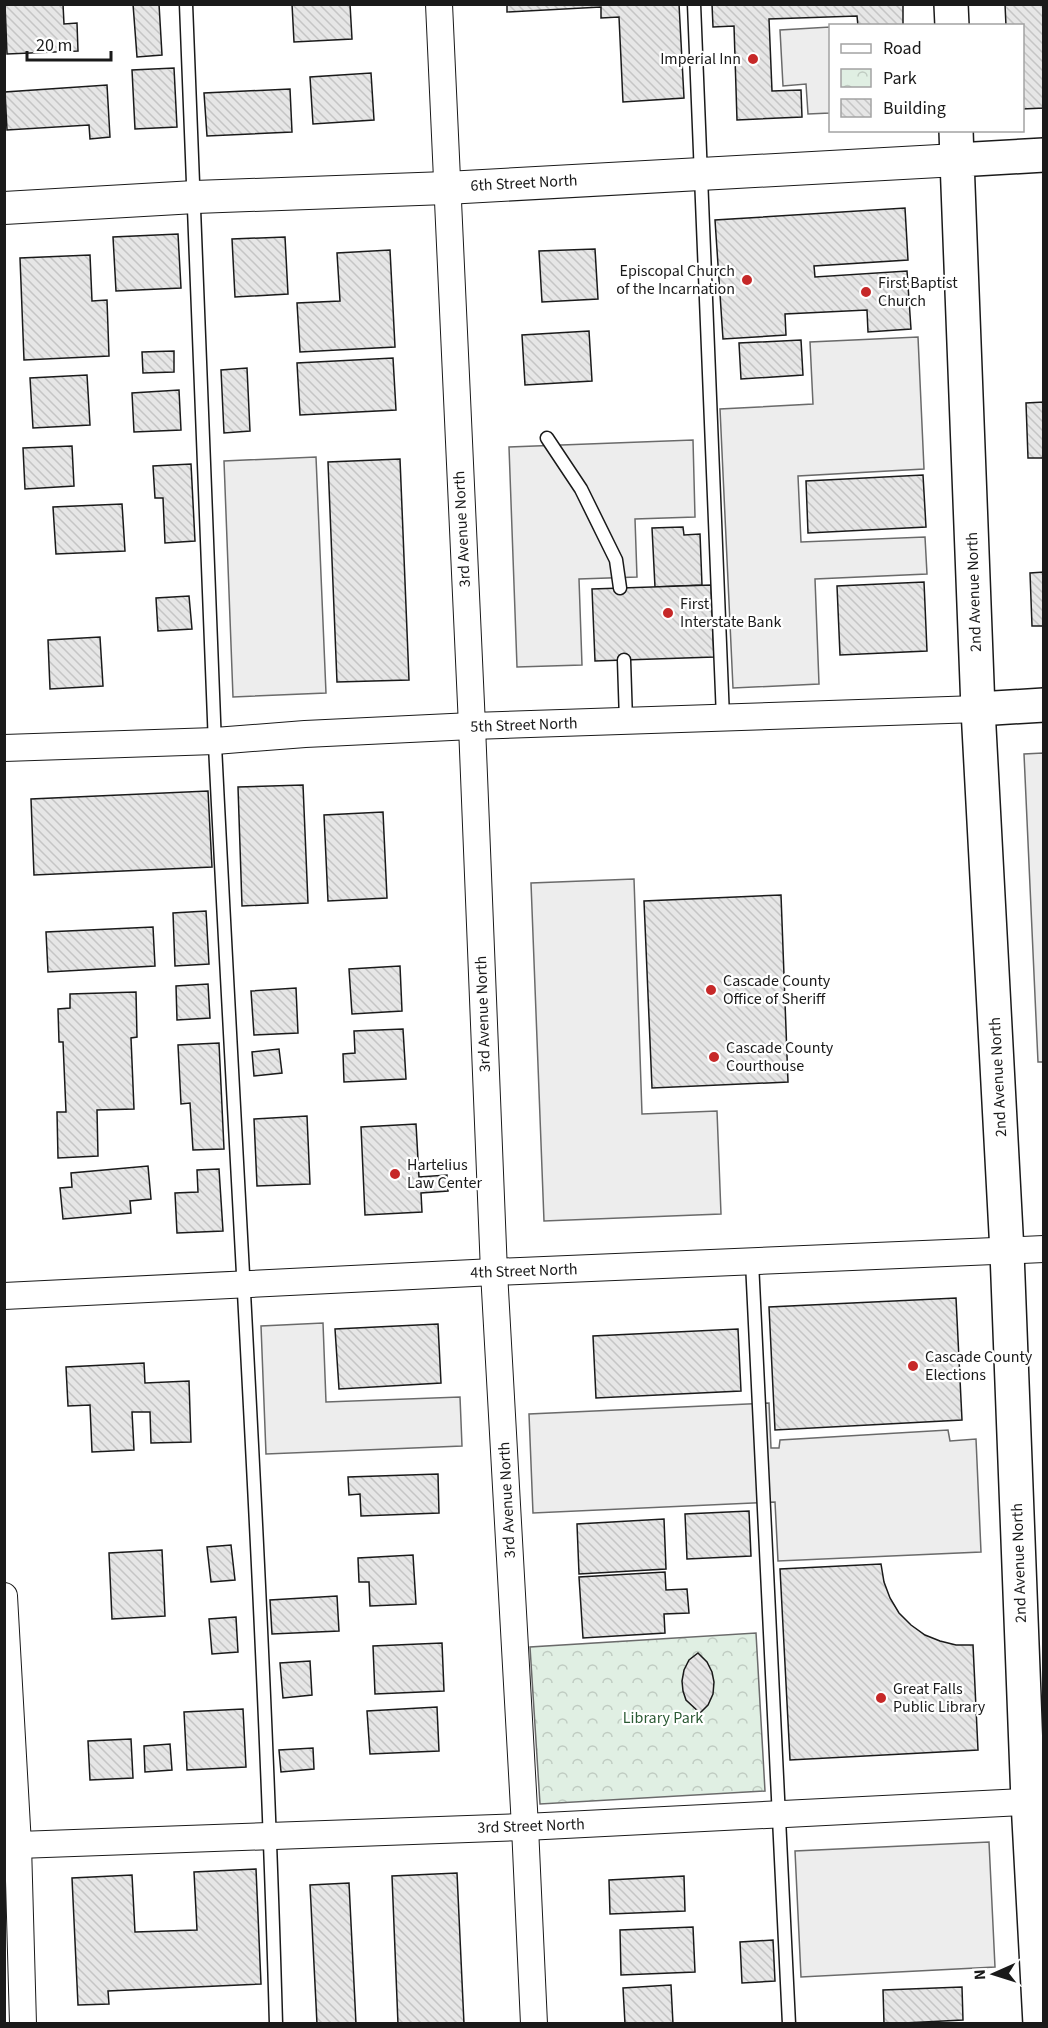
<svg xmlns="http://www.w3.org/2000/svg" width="1048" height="2028" font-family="'Source Sans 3',sans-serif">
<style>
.park{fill:url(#park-crowns);stroke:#6a6a6a;stroke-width:1.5}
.parking{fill:#ededed;stroke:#6a6a6a;stroke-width:1.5}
.building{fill:url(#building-back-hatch);stroke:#1a1a1a;stroke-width:1.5}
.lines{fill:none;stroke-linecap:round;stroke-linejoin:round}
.service-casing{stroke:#1a1a1a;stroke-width:15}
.minor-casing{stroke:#1a1a1a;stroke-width:28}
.tertiary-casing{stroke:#1a1a1a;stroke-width:34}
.secondary-casing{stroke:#1a1a1a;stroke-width:36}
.primary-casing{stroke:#1a1a1a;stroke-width:36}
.service{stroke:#fff;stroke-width:12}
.minor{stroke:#fff;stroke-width:26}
.tertiary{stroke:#fff;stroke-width:32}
.secondary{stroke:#fff;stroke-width:33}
.primary{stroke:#fff;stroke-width:33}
.poi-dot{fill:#c62828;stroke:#fff;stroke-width:2}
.labels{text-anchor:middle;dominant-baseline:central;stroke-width:4.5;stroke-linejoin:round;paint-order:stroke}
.poi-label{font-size:16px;fill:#1a1a1a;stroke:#fff;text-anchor:start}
.street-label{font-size:16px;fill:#1a1a1a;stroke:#fff}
.park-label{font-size:16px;fill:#2b5a34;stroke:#fff}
</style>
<defs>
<pattern id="park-crowns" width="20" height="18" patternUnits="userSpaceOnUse" patternTransform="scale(1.5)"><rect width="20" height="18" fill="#e0efe3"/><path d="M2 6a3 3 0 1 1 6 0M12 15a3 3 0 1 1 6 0" fill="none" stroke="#c0ccc2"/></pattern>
<pattern id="building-back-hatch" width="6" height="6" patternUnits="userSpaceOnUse" patternTransform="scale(1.5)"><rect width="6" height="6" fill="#e6e6e6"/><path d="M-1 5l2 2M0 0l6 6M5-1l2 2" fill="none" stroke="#c5c5c5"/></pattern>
</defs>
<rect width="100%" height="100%" fill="#fff"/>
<polygon class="park" points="756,1633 765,1791 540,1804 530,1647"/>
<g class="parking">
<polygon points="830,27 830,113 808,114 806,84 783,86 780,30"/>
<polygon points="918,337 924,469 798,476 801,542 925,537 927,574 815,579 819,684 733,688 720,409 813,404 810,342"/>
<polygon points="693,440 695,517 635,519 637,577 579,579 582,665 517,667 509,447"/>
<polygon points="316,457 326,693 233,697 224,461"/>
<polygon points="1043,753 1044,1062 1038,1062 1024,754"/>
<polygon points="634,879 642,1114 717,1111 721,1214 544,1221 531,883"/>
<polygon points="323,1323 326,1402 460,1397 462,1446 266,1454 261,1326"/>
<polygon points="769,1403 771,1448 779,1448 780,1440 948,1430 950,1441 976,1439 981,1552 778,1561 775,1502 533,1513 529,1414"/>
<polygon points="989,1842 995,1967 801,1977 795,1851"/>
</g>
<g class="building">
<polygon points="5,4 63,4 64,24 77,23 78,51 7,54"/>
<polygon points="133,4 159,4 162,55 137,57"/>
<polygon points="292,4 350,4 352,39 294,42"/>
<polygon points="507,4 679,4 684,98 623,102 619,17 601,18 601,7 507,12"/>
<polygon points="712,4 903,4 903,26 858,26 857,16 769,19 772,91 801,90 802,117 737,120 734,26 713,27"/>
<polygon points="1005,4 1044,4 1044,108 1022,109 1022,26 1006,26"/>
<polygon points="174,68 177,127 135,129 132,70"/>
<polygon points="371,73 374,120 313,124 310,77"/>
<polygon points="107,85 110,137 90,139 89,125 7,130 5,92"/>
<polygon points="290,89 292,132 207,136 204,93"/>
<polygon points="905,208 908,260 814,266 815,277 907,271 911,329 868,332 867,310 785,314 786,335 723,339 715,220"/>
<polygon points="178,234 181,288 116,291 113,237"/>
<polygon points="285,237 288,294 235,297 232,239"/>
<polygon points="595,249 598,299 542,302 539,251"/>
<polygon points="390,250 395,347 300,352 297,303 340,301 337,253"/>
<polygon points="90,255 92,301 107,300 109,356 24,360 20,258"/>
<polygon points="589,331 592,381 525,385 522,335"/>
<polygon points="801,340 803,375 741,379 739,343"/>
<polygon points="174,351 174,372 143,373 142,352"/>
<polygon points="393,358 396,410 300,415 297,363"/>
<polygon points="247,368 250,431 224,433 221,370"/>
<polygon points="87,375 90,425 33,428 30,378"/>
<polygon points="179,390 181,430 134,432 132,393"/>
<polygon points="1044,402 1044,458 1028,458 1026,403"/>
<polygon points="72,446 74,486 25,489 23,448"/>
<polygon points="400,459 409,680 337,682 328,462"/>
<polygon points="191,464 195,541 165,543 163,498 155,498 153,466"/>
<polygon points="923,475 926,527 808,533 806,481"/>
<polygon points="122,504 125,551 56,554 53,507"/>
<polygon points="683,527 684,535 700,534 702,585 655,587 652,528"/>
<polygon points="1044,572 1044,626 1032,626 1030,573"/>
<polygon points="924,582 927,651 840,655 837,586"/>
<polygon points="711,585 714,657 595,661 592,589"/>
<polygon points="189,596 192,629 158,631 156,598"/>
<polygon points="100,637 103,686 50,689 48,640"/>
<polygon points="303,785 308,903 242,906 238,787"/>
<polygon points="208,791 212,867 34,875 31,799"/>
<polygon points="383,812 387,898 328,901 324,815"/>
<polygon points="781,895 788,1082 652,1088 644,901"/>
<polygon points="206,911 209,964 175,966 173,913"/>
<polygon points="153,927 155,966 48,972 46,932"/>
<polygon points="400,966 402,1011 352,1014 349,969"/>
<polygon points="208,984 210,1018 177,1020 176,986"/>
<polygon points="296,988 298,1033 254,1035 251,991"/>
<polygon points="136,992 137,1037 131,1038 134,1109 97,1110 98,1156 58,1158 57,1112 66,1112 63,1042 59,1042 58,1009 70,1008 70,994"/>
<polygon points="403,1029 406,1079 344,1082 343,1054 355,1053 354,1031"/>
<polygon points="219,1043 224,1149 193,1150 190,1103 181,1104 178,1045"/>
<polygon points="279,1049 282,1073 254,1076 252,1052"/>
<polygon points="307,1116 310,1184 257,1186 254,1119"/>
<polygon points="416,1124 419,1177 447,1175 448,1191 421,1193 422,1212 365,1215 361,1127"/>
<polygon points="148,1166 151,1199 130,1201 131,1213 63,1219 60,1188 72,1187 71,1173"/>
<polygon points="219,1169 223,1231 177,1233 175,1193 198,1192 197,1170"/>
<polygon points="956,1298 962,1420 775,1430 769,1307"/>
<polygon points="438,1324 441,1383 339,1389 335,1329"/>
<polygon points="738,1329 741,1391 596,1398 593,1336"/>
<polygon points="144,1363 145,1383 189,1381 191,1442 151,1443 150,1412 132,1412 134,1450 92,1452 90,1405 68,1406 66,1367"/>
<polygon points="438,1474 439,1513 361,1516 360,1494 349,1495 348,1477"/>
<polygon points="749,1511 751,1556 687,1559 685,1514"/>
<polygon points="664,1519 666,1569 579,1574 577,1524"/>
<polygon points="231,1545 235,1580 211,1582 207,1547"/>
<polygon points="162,1550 165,1616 112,1619 109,1553"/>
<polygon points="413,1555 416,1604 370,1606 369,1582 359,1582 358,1558"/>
<polygon points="881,1564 884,1582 890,1598 899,1613 911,1625 925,1635 940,1641 956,1645 973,1645 978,1750 790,1760 780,1569"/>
<polygon points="665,1572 666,1590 687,1589 689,1613 664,1614 665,1633 583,1638 579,1577"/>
<polygon points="337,1596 339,1631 272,1634 270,1600"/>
<polygon points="236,1617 238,1652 212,1654 209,1619"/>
<polygon points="442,1643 444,1691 375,1694 373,1646"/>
<polygon points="698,1653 707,1662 712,1672 714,1682 713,1694 708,1705 700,1713 686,1700 683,1691 682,1681 684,1670 689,1660"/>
<polygon points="310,1661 312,1695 283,1698 280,1663"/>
<polygon points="437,1707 439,1751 370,1754 367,1711"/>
<polygon points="243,1709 246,1767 187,1770 184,1712"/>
<polygon points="131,1739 133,1778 90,1780 88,1741"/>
<polygon points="170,1744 172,1770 145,1772 144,1746"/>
<polygon points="313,1748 314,1769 281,1772 279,1750"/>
<polygon points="256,1869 261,1984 108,1991 109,2004 78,2005 72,1878 132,1875 135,1932 197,1930 194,1872"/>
<polygon points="457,1873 464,2024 398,2024 392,1876"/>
<polygon points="684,1876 685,1911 610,1914 609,1880"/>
<polygon points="349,1883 356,2024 317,2024 310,1885"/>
<polygon points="693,1927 695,1972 621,1975 620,1930"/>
<polygon points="773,1940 775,1981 742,1983 740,1942"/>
<polygon points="671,1985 673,2024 625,2024 623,1988"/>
<polygon points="962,1987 963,2020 884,2024 883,1990"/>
</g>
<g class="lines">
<defs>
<g id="service">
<path d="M186,4C198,251 203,498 215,745C236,1171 264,1597 276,2024"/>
<polyline points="694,4 723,718"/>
<polyline points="547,438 581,489 616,560 620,588"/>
<polyline points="624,660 626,721"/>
<polyline points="752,1262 789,2024"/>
</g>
<g id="minor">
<polyline points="439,4 472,726 494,1272 525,1827 534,2024"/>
<polyline points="4,748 215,741 305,734 472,726 978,709"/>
<polyline points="4,1296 494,1272 1044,1249"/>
<polyline points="4,1596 18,1845 23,2024"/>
<polyline points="18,1845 525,1827 1044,1801"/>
</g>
<polyline id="tertiary" points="4,208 195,197 446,188 957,160"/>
<g id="secondary">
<polyline points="951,4 952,26"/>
<polyline points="956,130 957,160"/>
<polyline points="978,709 1044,705"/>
</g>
<polyline id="primary" points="1040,2024 1028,1801 1007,1252 978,709 957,160 1044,155"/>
</defs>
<use href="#service" class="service-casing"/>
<use href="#minor" class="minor-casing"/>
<use href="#tertiary" class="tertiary-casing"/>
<use href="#secondary" class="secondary-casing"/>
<use href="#primary" class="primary-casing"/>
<use href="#service" class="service"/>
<use href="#minor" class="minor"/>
<use href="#tertiary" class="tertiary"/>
<use href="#secondary" class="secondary"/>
<use href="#primary" class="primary"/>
</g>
<g class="poi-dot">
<circle cx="753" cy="59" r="6"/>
<circle cx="747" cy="280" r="6"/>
<circle cx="866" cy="292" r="6"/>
<circle cx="668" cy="613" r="6"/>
<circle cx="711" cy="990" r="6"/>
<circle cx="714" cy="1057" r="6"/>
<circle cx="395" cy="1174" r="6"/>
<circle cx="913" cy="1366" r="6"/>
<circle cx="881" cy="1698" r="6"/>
</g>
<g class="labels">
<g class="poi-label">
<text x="741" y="59" text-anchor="end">Imperial Inn</text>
<text x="735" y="271" text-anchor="end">Episcopal Church<tspan x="735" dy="18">of the Incarnation</tspan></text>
<text x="878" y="283">First Baptist<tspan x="878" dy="18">Church</tspan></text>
<text x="680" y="604">First<tspan x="680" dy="18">Interstate Bank</tspan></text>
<text x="723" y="981">Cascade County<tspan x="723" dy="18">Office of Sheriff</tspan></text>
<text x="726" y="1048">Cascade County<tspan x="726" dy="18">Courthouse</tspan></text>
<text x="407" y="1165">Hartelius<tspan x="407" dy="18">Law Center</tspan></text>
<text x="925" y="1357">Cascade County<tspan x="925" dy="18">Elections</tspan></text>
<text x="893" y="1689">Great Falls<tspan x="893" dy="18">Public Library</tspan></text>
</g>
<g class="street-label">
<text transform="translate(524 183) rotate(-3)">6th Street North</text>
<text transform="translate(462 529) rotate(-93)">3rd Avenue North</text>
<text transform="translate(974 592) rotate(-92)">2nd Avenue North</text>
<text transform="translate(524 725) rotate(-2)">5th Street North</text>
<text transform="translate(483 1014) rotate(-92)">3rd Avenue North</text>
<text transform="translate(998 1077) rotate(-93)">2nd Avenue North</text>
<text transform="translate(524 1271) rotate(-2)">4th Street North</text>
<text transform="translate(507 1500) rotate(-93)">3rd Avenue North</text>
<text transform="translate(1019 1563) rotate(-92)">2nd Avenue North</text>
<text transform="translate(531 1826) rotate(-2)">3rd Street North</text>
</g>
<g class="park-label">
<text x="663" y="1718">Library Park</text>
</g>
</g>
<rect width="1048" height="2028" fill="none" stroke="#1a1a1a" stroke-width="12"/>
<rect x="829" y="24" width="195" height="108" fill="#ffffff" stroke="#a3a3a3" stroke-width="1.5"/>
<rect x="841" y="44" width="30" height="9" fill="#ffffff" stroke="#a3a3a3" stroke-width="1.5"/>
<text x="883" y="54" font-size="18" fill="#1a1a1a">Road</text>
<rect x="841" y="69" width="30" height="18" fill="url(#park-crowns)" stroke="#a3a3a3" stroke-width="1.5"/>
<text x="883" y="84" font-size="18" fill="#1a1a1a">Park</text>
<rect x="841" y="99" width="30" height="18" fill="url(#building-back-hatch)" stroke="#a3a3a3" stroke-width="1.5"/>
<text x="883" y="114" font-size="18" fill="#1a1a1a">Building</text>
<g transform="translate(994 1974) rotate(267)" stroke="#ffffff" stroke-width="4.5" paint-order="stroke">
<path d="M0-4.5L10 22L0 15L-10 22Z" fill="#1a1a1a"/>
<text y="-9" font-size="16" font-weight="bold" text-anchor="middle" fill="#1a1a1a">N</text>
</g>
<path d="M27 51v9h84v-9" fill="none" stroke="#1a1a1a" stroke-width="3"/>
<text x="36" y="51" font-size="18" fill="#1a1a1a" stroke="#ffffff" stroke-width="4.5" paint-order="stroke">20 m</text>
</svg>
